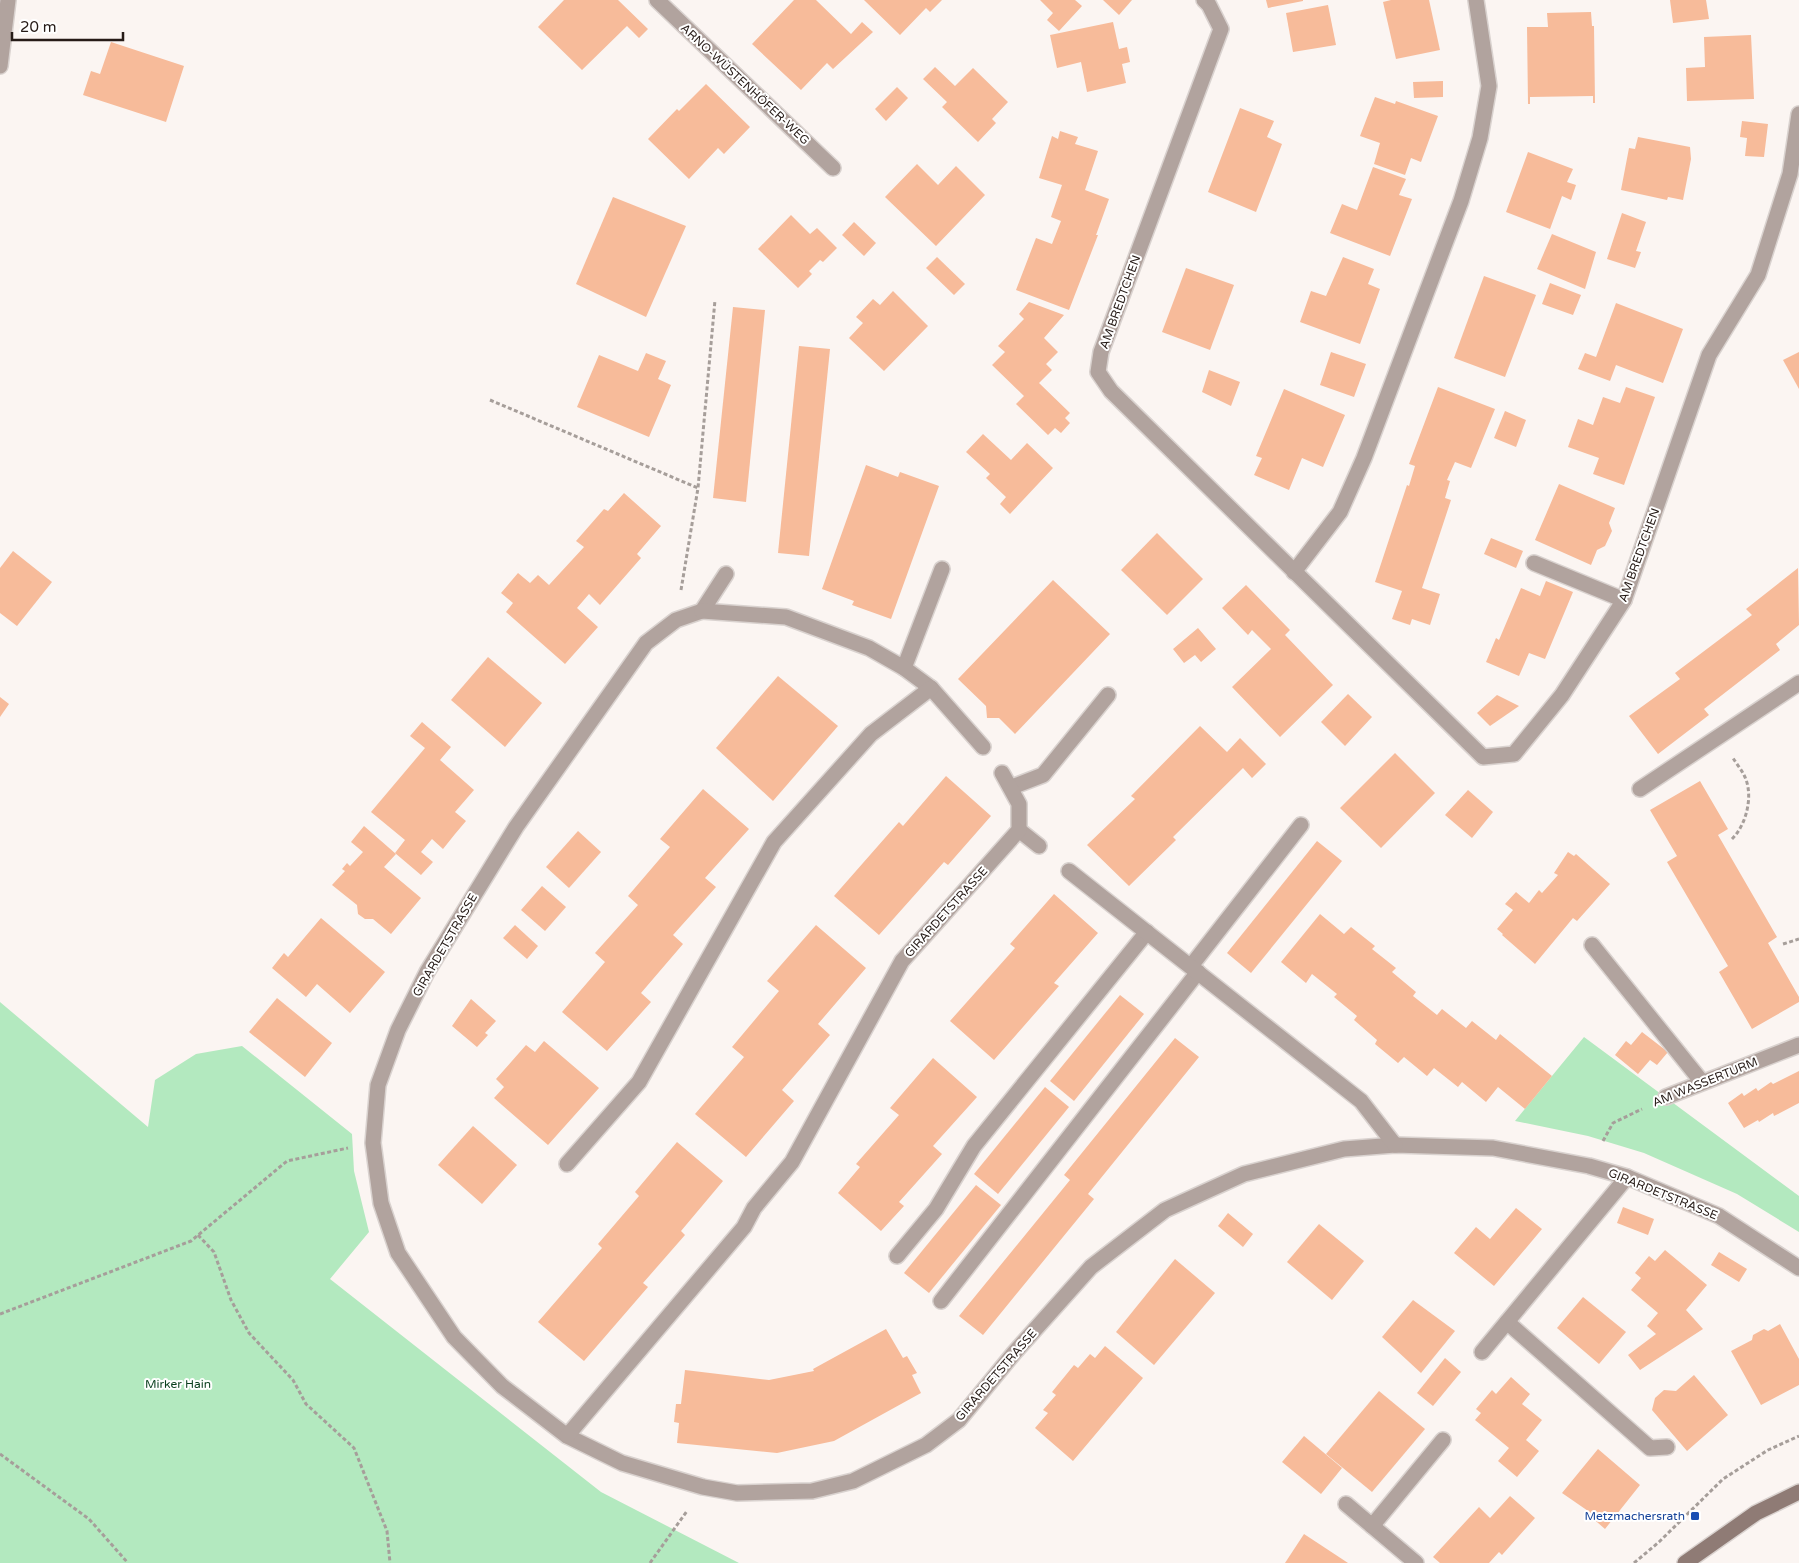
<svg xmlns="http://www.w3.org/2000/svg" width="1799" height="1563" font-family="'Varela Round',sans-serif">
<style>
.green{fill:#b3e9bf}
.building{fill:#f7bb9a}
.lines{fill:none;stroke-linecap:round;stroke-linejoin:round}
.lane-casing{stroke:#d9d2cf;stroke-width:18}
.street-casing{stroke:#d9d2cf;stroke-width:18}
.secondary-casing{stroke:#d9d2cf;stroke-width:18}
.path{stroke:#a69e9a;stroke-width:3;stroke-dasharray:4 2.5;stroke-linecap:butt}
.lane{stroke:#b1a39e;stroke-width:15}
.street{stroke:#b1a39e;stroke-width:15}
.secondary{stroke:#8f7b75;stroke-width:15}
.transit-dot{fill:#1a4fb4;stroke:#fff;stroke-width:2}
.labels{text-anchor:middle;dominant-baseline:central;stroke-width:4;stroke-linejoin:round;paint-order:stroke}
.street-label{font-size:12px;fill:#261b17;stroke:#fff}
.park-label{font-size:12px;fill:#093f1d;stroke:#fff}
.transit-label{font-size:12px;fill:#164399;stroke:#fff;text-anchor:end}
</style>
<rect width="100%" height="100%" fill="#fbf5f2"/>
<g class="green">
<polygon points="0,1002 148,1127 155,1080 196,1054 242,1046 352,1134 354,1171 369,1232 330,1279 601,1492 739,1563 0,1563"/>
<polygon points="1584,1037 1799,1196 1799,1232 1737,1194 1644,1153 1588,1136 1515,1121"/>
</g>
<g class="building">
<polygon points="564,0 618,0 648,29 639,38 627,26 582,70 538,27"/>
<polygon points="794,0 816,0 851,34 862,22 873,32 833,69 827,63 801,90 752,44"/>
<polygon points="864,0 942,0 930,12 926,8 900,35"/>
<polygon points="1040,0 1075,0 1082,6 1059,31 1047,20 1053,13"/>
<polygon points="1103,0 1132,0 1119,15"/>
<polygon points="1266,0 1303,0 1303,1 1268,8"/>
<polygon points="1391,0 1429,0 1440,50 1396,59 1383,2"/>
<polygon points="1670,0 1706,0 1709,19 1673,23"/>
<polygon points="1328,5 1336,45 1293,52 1286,13"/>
<polygon points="1591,12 1592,26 1594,26 1595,103 1593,103 1593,96 1530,97 1530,104 1528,104 1527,27 1548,27 1547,13"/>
<polygon points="1113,22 1119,49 1127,47 1130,62 1122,64 1126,83 1087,92 1081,62 1057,68 1050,35"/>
<polygon points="1751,35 1754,99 1687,101 1686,68 1705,67 1704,37"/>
<polygon points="111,42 184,66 166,122 83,95 91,71 100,74"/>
<polygon points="935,67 955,86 973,68 1008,102 992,119 996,123 978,142 942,107 947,102 923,79"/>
<polygon points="1443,81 1443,97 1414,98 1413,82"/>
<polygon points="706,84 750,127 724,154 718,148 689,179 648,139 677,109 679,111"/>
<polygon points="897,87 908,98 886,121 875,109"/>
<polygon points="1375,97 1395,104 1396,101 1438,116 1421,162 1411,158 1405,175 1374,164 1380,143 1360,136"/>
<polygon points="1240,108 1274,121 1267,137 1282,144 1256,212 1208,192"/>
<polygon points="1742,121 1768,124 1764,157 1745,156 1747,138 1740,137"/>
<polygon points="1060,131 1078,137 1075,144 1098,151 1085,190 1109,199 1096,235 1098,235 1069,310 1016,290 1036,238 1052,244 1061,221 1051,217 1062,185 1039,178 1052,136 1058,139"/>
<polygon points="1638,137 1690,147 1691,159 1683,200 1668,197 1667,200 1621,190 1629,148 1635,149"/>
<polygon points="1528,152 1573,169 1567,182 1576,185 1571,200 1562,196 1550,229 1506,212"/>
<polygon points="917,164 938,185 956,166 985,195 936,246 885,197"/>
<polygon points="1373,167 1406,179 1399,195 1412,199 1390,256 1330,233 1342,204 1357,210"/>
<polygon points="613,197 686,226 646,317 576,284"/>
<polygon points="1622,213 1646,222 1636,251 1641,252 1635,268 1607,259"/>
<polygon points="791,215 810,234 817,228 837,248 823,262 820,260 809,271 812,274 798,288 758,249"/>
<polygon points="854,222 876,243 864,256 842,235"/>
<polygon points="1552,234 1596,252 1585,289 1537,269"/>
<polygon points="937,257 965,284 954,295 926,268"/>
<polygon points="1343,257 1374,269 1368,284 1380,289 1360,344 1300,322 1311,291 1326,296"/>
<polygon points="1186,268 1234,285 1210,350 1162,332"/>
<polygon points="1484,276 1536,295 1505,377 1454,358"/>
<polygon points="1550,283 1581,295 1573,315 1542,304"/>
<polygon points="893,291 928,326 884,371 849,338 863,323 856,317 873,299 880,305"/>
<polygon points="1029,302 1064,315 1044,338 1058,352 1046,364 1052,370 1039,383 1070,413 1065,418 1070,423 1061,433 1055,428 1048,435 1016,404 1024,396 992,365 1005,352 998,346 1024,319 1019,314"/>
<polygon points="1616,303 1683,329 1663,383 1616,365 1610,381 1578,369 1585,353 1596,357"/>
<polygon points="733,307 765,310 746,502 713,498"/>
<polygon points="799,346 830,349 809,556 778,553"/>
<polygon points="1331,352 1366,364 1354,397 1320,385"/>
<polygon points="1799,352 1799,389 1783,360"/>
<polygon points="646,353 666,361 658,379 671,385 649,437 577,407 599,355 638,371"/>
<polygon points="1209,370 1240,382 1231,406 1202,392"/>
<polygon points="1438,387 1495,409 1471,468 1455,462 1447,480 1450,481 1445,498 1451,500 1422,588 1440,594 1430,625 1412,619 1410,625 1392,619 1402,591 1375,582 1407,485 1409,486 1415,466 1409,464"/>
<polygon points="1626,387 1655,397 1624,485 1593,474 1599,458 1568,447 1578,419 1593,425 1603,397 1620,403"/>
<polygon points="1284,389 1345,415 1323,467 1302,458 1289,490 1254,475 1262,458 1256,456"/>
<polygon points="1505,411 1526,420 1516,447 1494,438"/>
<polygon points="983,434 1011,460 1027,443 1053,468 1010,514 1000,504 1006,497 986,478 990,474 966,452"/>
<polygon points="866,465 898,477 900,472 939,486 891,619 852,605 854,601 822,589"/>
<polygon points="1559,484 1615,508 1609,523 1612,531 1605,546 1597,550 1591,565 1535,540"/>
<polygon points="624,493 661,526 637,554 641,558 600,605 589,594 577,608 598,627 565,664 506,612 513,603 501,593 518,573 530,583 538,575 549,585 584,547 576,541 604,509 608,511"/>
<polygon points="1157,533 1203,579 1167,615 1121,570"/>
<polygon points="1491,538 1523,551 1516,568 1484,554"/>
<polygon points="13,551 52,582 17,626 0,613 0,568"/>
<polygon points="1798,568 1799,625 1776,644 1780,650 1704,709 1709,715 1658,754 1629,716 1680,679 1675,673 1752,615 1746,609"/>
<polygon points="1053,580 1110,634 1015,734 999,718 987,718 986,706 958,679"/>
<polygon points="1546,581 1573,592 1545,659 1529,653 1519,676 1486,662 1496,638 1499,640 1521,588 1540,596"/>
<polygon points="1246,585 1290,630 1285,635 1333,685 1280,737 1232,687 1271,649 1252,630 1248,635 1222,608"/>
<polygon points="1198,628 1216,649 1201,662 1195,655 1184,663 1173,649"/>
<polygon points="488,657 542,703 505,747 451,700"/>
<polygon points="778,676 838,726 773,801 716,748"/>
<polygon points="1348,694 1372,717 1345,746 1321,722"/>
<polygon points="1497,695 1519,706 1490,726 1477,713"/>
<polygon points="0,697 9,704 0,717"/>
<polygon points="422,722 451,747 440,760 474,790 455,812 466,821 455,834 443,849 432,839 421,852 433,862 421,875 395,853 405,840 371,812 425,748 410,736"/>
<polygon points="1200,726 1227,752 1240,738 1266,764 1252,778 1243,768 1173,837 1176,840 1129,886 1087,845 1135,799 1131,796"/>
<polygon points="1395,753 1435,793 1381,848 1340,808"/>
<polygon points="946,776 991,816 948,865 944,862 879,935 834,896 899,822 903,826"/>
<polygon points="1700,781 1728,829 1718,835 1777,937 1768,943 1799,997 1799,1002 1752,1029 1719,972 1728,966 1667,862 1677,856 1650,810"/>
<polygon points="703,789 749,829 705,878 716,887 673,935 683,944 641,993 651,1002 607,1051 562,1012 605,962 595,953 638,905 628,896 670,847 660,839"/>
<polygon points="1468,790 1493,812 1472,838 1445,815"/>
<polygon points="364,826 396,854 384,867 421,898 391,934 373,919 365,919 358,914 357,905 332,885 345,871 342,869 347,863 350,866 363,852 351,842"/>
<polygon points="578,831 601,852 569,888 546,867"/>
<polygon points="1317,841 1342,861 1251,973 1227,953"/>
<polygon points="1568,852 1574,856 1576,854 1610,884 1577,921 1573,918 1535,964 1502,935 1503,934 1497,929 1513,910 1505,904 1516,892 1529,903 1539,890 1542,893 1558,875 1554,873"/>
<polygon points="542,886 566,907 545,931 521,910"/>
<polygon points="1054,894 1098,933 1054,983 1059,986 994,1060 950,1021 1015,948 1010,944"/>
<polygon points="1320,914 1344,934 1351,927 1375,946 1372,949 1396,968 1392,972 1416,992 1413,996 1437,1015 1442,1009 1466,1028 1472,1021 1496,1040 1500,1034 1552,1076 1525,1109 1498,1087 1486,1102 1462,1082 1458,1087 1434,1068 1427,1076 1404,1057 1398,1063 1375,1044 1377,1040 1354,1020 1357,1016 1334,997 1337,994 1312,974 1306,983 1281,962"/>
<polygon points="321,918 385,972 350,1013 317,984 306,997 272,968 284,953 288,957"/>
<polygon points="515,925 538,946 527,959 503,938"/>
<polygon points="816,925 866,968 818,1024 830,1035 782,1090 794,1101 746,1157 695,1114 744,1057 732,1047 779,991 767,981"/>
<polygon points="1120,995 1144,1014 1074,1101 1050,1081"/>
<polygon points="277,998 332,1043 305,1077 249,1032"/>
<polygon points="471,999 496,1021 485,1033 488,1035 477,1047 452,1026"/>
<polygon points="1642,1032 1668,1052 1657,1065 1650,1060 1638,1074 1615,1055 1626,1041 1631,1045"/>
<polygon points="1175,1038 1199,1057 1088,1194 1094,1199 983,1335 959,1316 1070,1180 1064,1175"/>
<polygon points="544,1041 599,1088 548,1145 494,1098 504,1087 496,1079 526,1045 535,1052"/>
<polygon points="933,1058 977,1097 933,1146 942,1154 899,1202 904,1206 881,1231 838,1193 860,1167 856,1164 899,1115 890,1108"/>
<polygon points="1799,1071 1799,1103 1774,1116 1773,1113 1759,1122 1758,1120 1744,1128 1728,1103 1742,1093 1744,1096 1756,1088 1758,1091 1771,1082 1773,1084"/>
<polygon points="1045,1087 1069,1107 998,1194 974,1174"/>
<polygon points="473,1126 517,1165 482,1204 438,1165"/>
<polygon points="677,1142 723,1181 681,1231 685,1235 643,1283 648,1287 584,1361 538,1322 602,1248 598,1244 639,1196 635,1192"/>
<polygon points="976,1185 1001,1205 929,1293 904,1273"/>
<polygon points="1623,1207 1654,1219 1648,1235 1617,1223"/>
<polygon points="1516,1208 1542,1229 1494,1286 1454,1253 1476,1227 1490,1239"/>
<polygon points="1228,1213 1253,1234 1243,1247 1218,1226"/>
<polygon points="1319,1224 1364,1261 1332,1300 1287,1262"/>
<polygon points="1665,1250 1707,1285 1686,1310 1703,1329 1640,1370 1628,1355 1656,1334 1647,1326 1658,1313 1631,1290 1641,1278 1635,1273 1649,1256 1655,1261"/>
<polygon points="1719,1252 1747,1269 1739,1282 1711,1265"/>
<polygon points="1175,1259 1215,1293 1154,1365 1116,1332"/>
<polygon points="1583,1297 1626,1332 1599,1364 1557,1328"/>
<polygon points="1413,1300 1455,1331 1421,1373 1382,1337"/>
<polygon points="1780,1324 1799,1359 1799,1385 1761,1405 1731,1351 1752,1340 1753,1335 1764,1329 1768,1331"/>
<polygon points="886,1329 903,1358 907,1356 917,1373 912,1375 921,1393 834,1441 777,1453 677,1443 679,1423 674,1422 676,1404 681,1404 685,1370 769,1380 814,1371 813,1369"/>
<polygon points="1105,1346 1143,1378 1073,1461 1035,1428 1048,1413 1043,1410 1056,1395 1052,1392 1074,1365 1078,1368 1090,1354 1095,1358"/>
<polygon points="1445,1358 1461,1372 1433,1406 1417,1393"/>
<polygon points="1694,1375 1728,1415 1687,1451 1652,1410 1655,1398 1664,1390 1676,1391"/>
<polygon points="1511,1377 1530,1394 1522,1404 1542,1420 1526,1440 1539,1451 1517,1477 1498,1461 1509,1448 1475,1420 1481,1413 1476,1409 1492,1390 1496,1394"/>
<polygon points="1379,1391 1425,1429 1372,1492 1326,1454"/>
<polygon points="1304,1436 1342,1468 1321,1494 1282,1462"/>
<polygon points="1598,1449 1640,1485 1605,1529 1590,1516 1591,1513 1562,1493"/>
<polygon points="1510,1496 1535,1518 1502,1555 1499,1552 1489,1563 1440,1563 1433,1557 1479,1507 1490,1518"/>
<polygon points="1304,1534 1342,1559 1348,1563 1285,1563"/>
</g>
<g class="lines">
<defs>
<g id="lane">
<polyline points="1534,563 1624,600"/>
<polyline points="904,668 942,569"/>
<polyline points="1012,787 1043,775 1108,695"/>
<polyline points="1640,789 1799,683"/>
<polyline points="1592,945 1702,1082"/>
<polyline points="1191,966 1301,825"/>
<polyline points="897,1256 936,1209 974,1146 1147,932"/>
<polyline points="941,1301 1198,972"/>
<polyline points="1507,1322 1650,1448 1667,1447"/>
<polyline points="1482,1352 1627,1177"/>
<polyline points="1346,1504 1416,1563"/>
<polyline points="1372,1526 1443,1440"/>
</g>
<g id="street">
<polyline points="657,0 833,168"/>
<polyline points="1204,0 1209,5 1221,29 1101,352 1098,372 1111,391 1483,757 1514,754 1562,695 1624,600 1709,355 1758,275 1790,174 1799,114"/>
<polyline points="0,66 8,0"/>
<polyline points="1294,572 1340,512 1364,458 1461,201 1480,138 1489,86 1476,0"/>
<polyline points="726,574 702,611 676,620 646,643 516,827 427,972 398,1030 378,1085 373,1143 381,1203 398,1253 454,1337 502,1386 567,1436 622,1463 703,1487 737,1493 812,1491 853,1481 926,1445 959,1420 1014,1353 1091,1267 1165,1210 1244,1174 1344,1149 1395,1145 1493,1148 1589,1166 1627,1177 1719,1216 1799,1268"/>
<polyline points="702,611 786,617 869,648 904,668 931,688 983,747"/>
<polyline points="1019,830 1039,846"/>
<polyline points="1069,871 1361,1101 1395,1145"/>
<polyline points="1666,1097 1799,1045"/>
<polyline points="567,1164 639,1082 774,842 871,734 931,688"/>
<polyline points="567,1436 744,1227 754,1208 792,1162 902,961 1019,830 1019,804 1002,773"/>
</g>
<polyline id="secondary" points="1685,1563 1756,1513 1799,1492"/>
</defs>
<use href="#lane" class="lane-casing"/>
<use href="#street" class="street-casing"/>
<use href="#secondary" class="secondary-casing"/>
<g class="path">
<polyline points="490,400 698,488"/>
<polyline points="681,590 698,488 715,300"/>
<path d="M1732,839C1747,824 1754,794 1744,775C1741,769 1736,763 1733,758"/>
<polyline points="1783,944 1799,939"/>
<polyline points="1603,1141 1613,1123 1642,1109"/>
<polyline points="198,1235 214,1252 231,1300 249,1333 293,1380 306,1404 354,1448 387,1531 390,1563"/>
<polyline points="0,1314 191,1241 287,1161 348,1148"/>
<polyline points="0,1454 89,1519 128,1563"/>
<polyline points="650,1563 687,1511"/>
<polyline points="1634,1563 1659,1542 1723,1479 1768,1450 1799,1436"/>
</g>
<use href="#lane" class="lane"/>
<use href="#street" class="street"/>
<use href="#secondary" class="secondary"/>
</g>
<rect class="transit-dot" x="1690" y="1511" width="10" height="10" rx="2.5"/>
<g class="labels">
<g class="street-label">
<text transform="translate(745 84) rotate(43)">ARNO-WÜSTENHÖFER-WEG</text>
<text transform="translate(1120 302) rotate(-70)">AM BREDTCHEN</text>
<text transform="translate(1639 555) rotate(-70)">AM BREDTCHEN</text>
<text transform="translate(946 912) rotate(-48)">GIRARDETSTRASSE</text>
<text transform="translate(445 945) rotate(-60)">GIRARDETSTRASSE</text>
<text transform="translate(1705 1082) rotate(-22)">AM WASSERTURM</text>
<text transform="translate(1663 1194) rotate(22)">GIRARDETSTRASSE</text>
<text transform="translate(996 1375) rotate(-49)">GIRARDETSTRASSE</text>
</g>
<g class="park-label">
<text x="178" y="1384">Mirker Hain</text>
</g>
<g class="transit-label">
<text x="1685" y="1516">Metzmachersrath</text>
</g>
</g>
<path d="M12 32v8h111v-8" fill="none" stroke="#261b17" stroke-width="2.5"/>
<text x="20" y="32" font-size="15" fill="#261b17" stroke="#ffffff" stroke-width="4" paint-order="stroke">20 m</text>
</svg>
